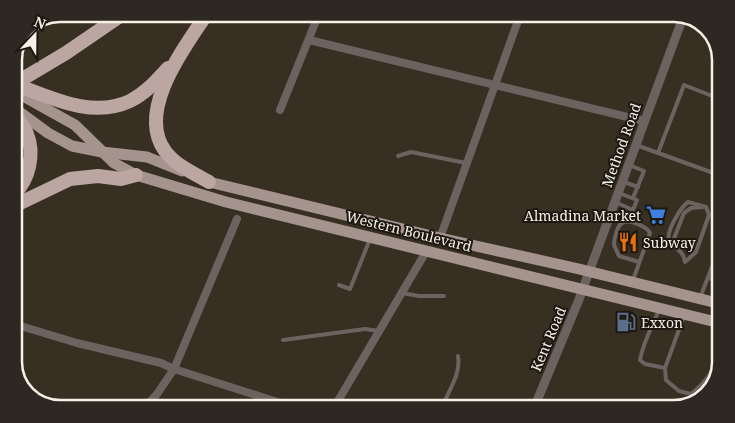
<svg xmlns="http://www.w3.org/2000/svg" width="735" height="423" font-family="'Noto Serif',serif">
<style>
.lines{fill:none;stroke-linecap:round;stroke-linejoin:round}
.service{stroke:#6c6260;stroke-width:4}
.minor{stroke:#6c6260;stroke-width:8}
.tertiary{stroke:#6c6260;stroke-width:9}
.primary{stroke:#a5938e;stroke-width:11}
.motorway{stroke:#bca6a1;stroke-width:14}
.labels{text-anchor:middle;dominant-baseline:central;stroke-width:4;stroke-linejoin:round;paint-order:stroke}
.street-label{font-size:14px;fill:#f6f1e7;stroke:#1c1811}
.poi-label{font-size:14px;fill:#f6f1e7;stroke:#1c1811;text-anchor:start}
.rim{fill:none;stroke:#f6f1e7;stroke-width:2.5}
</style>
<rect width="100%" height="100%" fill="#372f21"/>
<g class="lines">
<g class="service">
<polyline points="636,145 719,175"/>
<polyline points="658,153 684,85 720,99"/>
<polyline points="398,156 411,152 466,163"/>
<polyline points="629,165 644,171 633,198"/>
<polyline points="624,182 638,187"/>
<polyline points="615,202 633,210 637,200 619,193"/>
<path d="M688,202L706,207L709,215L696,252L685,262C683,248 673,250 669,240C666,231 681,207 688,202Z"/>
<polyline points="674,245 673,241 684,213 691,208 703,207"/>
<polyline points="708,278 717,280"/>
<path d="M633,280L650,233C647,227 629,218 622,223C617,226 614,239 614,245L619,256L639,262"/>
<polyline points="339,285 350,289 370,239"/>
<polyline points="402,293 419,296 444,296"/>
<polyline points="700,298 718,251"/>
<path d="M659,310C652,327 643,342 640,360L645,364L665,368L684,316"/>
<polyline points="283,340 365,329 379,331"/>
<path d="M665,368L666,380L679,391L691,394C702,385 714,373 716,359"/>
<path d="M442,407C449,390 461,374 458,356"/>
</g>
<g class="minor">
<polyline points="309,40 644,121"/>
<polyline points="280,110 318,16"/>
<polyline points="440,238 519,18"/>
<polyline points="14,324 77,343 161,363 174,369 290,406"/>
<polyline points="148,404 157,394 174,369 237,219"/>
<polyline points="335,406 427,250"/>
</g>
<polyline class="tertiary" points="534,408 578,302 682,20"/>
<g class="primary">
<polyline points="14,88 23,96 75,125 114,163 136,175 226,202 716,322"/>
<polyline points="14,108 48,133 72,146 102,152 147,157 182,171"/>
<polyline points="201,179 209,182 440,238 579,269 717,303"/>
</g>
<g class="motorway">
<path d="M206,15C184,48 136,111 165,151C176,166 194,173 209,182"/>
<path d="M14,84C50,97 92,119 130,101C146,93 157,80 168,68"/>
<polyline points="14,84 66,53 123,14"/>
<path d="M14,114C18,120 25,127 27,134C35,154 29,180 14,194"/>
<polyline points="14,206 70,179 98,176 121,179 136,175"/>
</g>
</g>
<defs>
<symbol id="supermarket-bare" viewBox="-9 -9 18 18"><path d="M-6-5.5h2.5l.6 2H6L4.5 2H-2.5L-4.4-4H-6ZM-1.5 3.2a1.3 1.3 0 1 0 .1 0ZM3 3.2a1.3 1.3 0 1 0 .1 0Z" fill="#3f7fe0" stroke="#1c1811" stroke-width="2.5" paint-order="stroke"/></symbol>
<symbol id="restaurant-bare" viewBox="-9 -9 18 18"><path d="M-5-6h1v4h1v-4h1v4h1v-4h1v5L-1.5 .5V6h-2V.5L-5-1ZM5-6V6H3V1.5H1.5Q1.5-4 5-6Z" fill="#e8710a" stroke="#1c1811" stroke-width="2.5" paint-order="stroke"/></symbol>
<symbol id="fuel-bare" viewBox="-9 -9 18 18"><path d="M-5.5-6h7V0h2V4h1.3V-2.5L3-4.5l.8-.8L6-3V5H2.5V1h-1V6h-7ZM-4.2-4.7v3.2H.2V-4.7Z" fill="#5c6f8a" stroke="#1c1811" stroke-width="2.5" paint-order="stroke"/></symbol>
</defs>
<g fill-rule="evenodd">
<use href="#supermarket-bare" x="642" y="201" width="28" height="28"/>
<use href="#restaurant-bare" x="614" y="228" width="28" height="28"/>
<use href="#fuel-bare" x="612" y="308" width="28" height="28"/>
</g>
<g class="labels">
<g class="street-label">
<text transform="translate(621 145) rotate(-70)">Method Road</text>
<text transform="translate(409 231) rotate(14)">Western Boulevard</text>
<text transform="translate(548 339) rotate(-67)">Kent Road</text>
</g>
<g class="poi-label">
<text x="641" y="215" text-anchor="end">Almadina Market</text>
<text x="643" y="242">Subway</text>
<text x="641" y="322">Exxon</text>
</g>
</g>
<path d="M0 0H735V423H0ZM60 22H674A38 38 0 0 1 712 60V362A38 38 0 0 1 674 400H60A38 38 0 0 1 22 362V60A38 38 0 0 1 60 22Z" fill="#2d2922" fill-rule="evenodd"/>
<path class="rim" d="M60 22H674A38 38 0 0 1 712 60V362A38 38 0 0 1 674 400H60A38 38 0 0 1 22 362V60A38 38 0 0 1 60 22Z"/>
<g transform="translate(35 35) rotate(22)" stroke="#1c1811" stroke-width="4" paint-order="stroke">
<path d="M0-4L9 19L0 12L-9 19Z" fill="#f6f1e7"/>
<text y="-8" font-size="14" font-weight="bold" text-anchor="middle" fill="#f6f1e7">N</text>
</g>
</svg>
